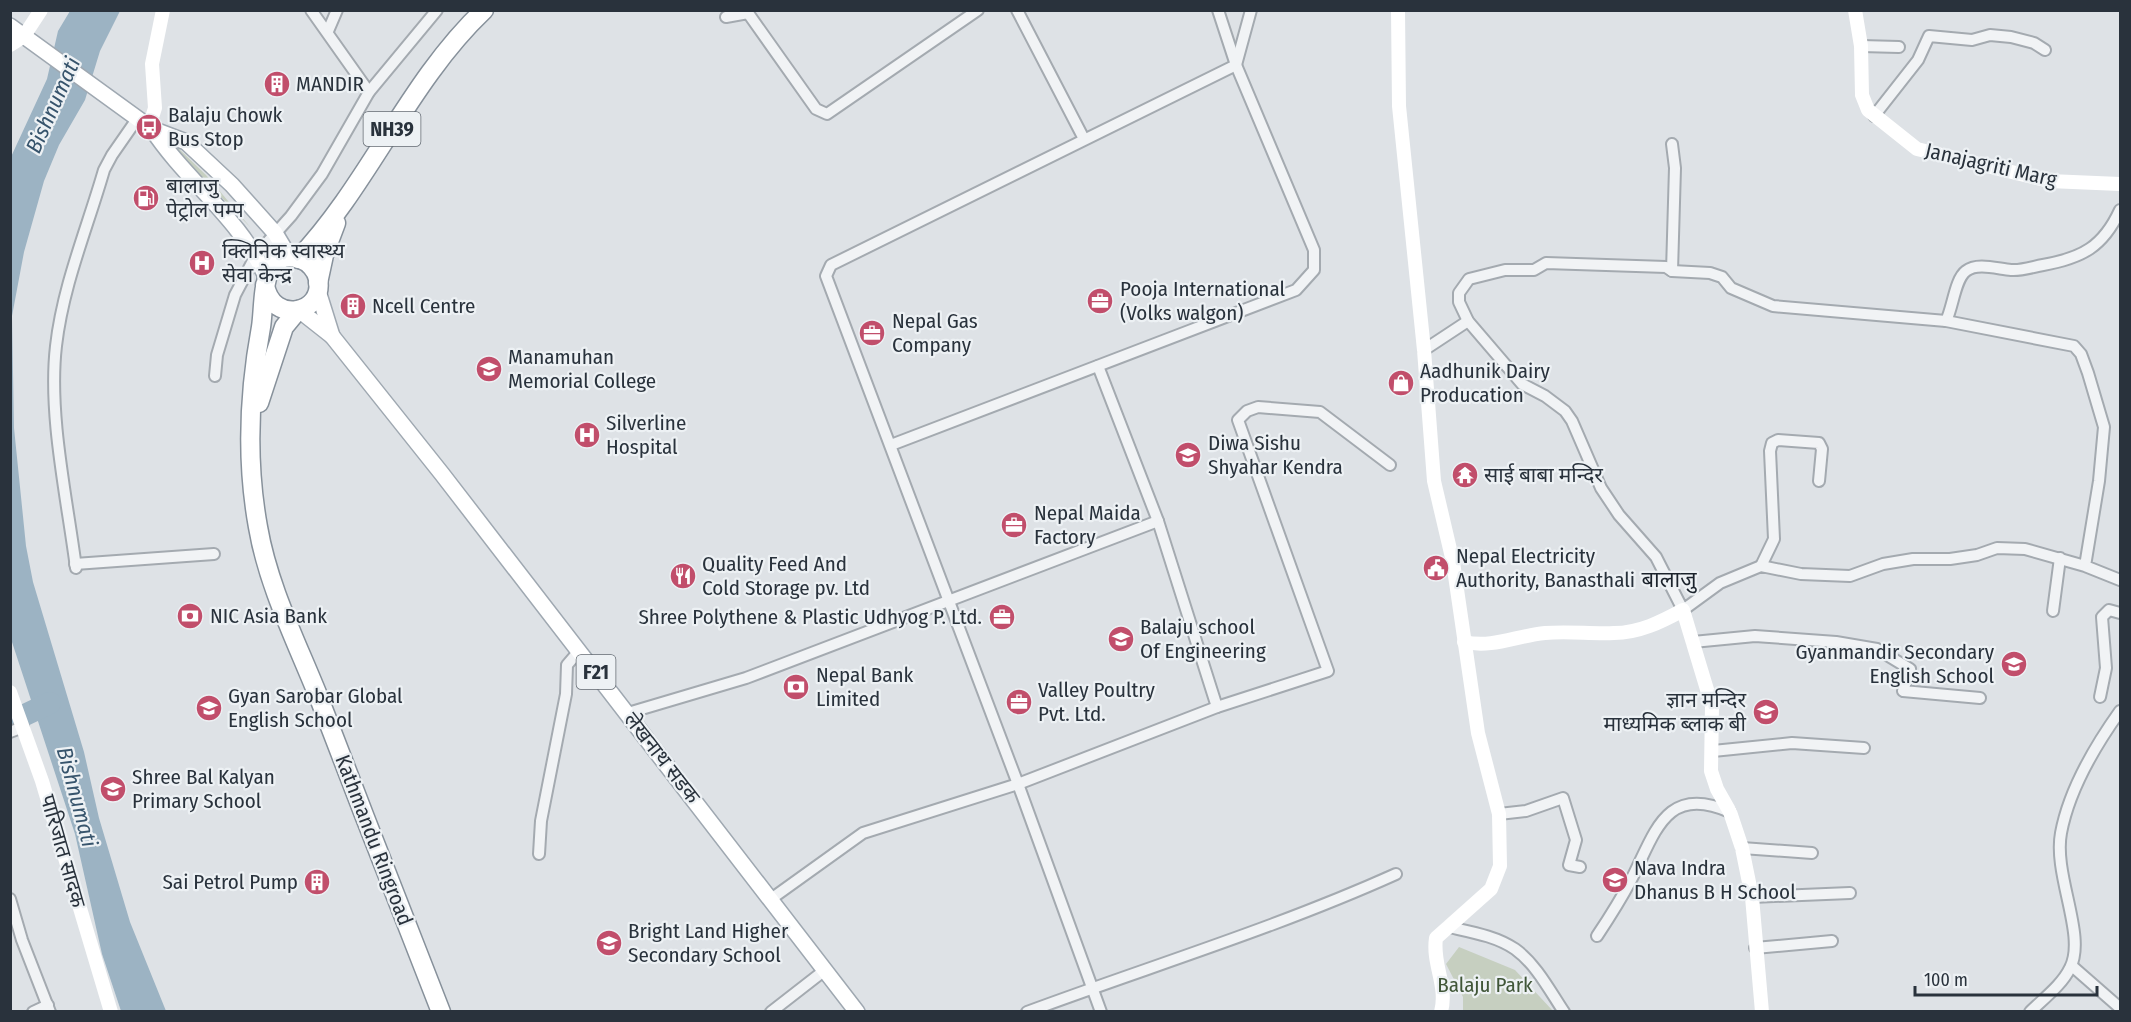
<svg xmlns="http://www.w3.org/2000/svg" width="2131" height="1022" font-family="'Fira Sans Condensed','Noto Sans Devanagari',sans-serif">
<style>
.green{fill:#c6cfc0}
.water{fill:#9cb3c3}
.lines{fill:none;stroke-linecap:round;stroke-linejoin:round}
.river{stroke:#9cb3c3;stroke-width:22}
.street-casing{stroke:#a4aab0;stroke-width:14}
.primary-casing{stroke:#9fa8b1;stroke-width:18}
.highway-casing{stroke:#87919b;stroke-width:21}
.street{stroke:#f1f3f5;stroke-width:10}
.secondary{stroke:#fff;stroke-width:14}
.primary{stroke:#fff;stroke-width:15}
.highway{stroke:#fff;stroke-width:18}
.labels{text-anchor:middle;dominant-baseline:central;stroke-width:4.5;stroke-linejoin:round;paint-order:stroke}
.shield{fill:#edf1f4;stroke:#646b73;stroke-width:1.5}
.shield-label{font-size:20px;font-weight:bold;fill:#29323c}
.poi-label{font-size:21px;fill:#29323c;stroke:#edf1f4;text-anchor:start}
.street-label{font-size:21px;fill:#29323c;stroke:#edf1f4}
.park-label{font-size:21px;fill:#405638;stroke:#edf1f4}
.water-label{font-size:22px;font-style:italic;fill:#37546c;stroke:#edf1f4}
.neighbourhood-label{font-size:22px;fill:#1b232c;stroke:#edf1f4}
</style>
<rect width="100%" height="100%" fill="#dee2e6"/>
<g class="green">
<polygon points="178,148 206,175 251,228 176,150"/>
<polygon points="1459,947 1515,970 1553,1011 1463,1011 1463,997 1446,964"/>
</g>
<polygon class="water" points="70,11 120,11 100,51 85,100 59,145 44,181 24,252 12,316 14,428 26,546 33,582 84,752 99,818 130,922 166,1011 121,1011 102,954 75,834 11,639 10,159 47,79 58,31"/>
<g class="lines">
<polyline class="river" points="10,722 50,703"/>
<defs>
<g id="street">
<polyline points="311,10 369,92"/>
<polyline points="1017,10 1084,139"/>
<polyline points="726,17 748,13 816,109 827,114 978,10"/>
<polyline points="328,31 337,10"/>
<polyline points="1861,46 1899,47"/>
<polyline points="1874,116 1918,60 1929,36 1972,40 1990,35 2011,37 2034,43 2045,50"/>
<polyline points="1672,271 1675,168 1672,144"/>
<path d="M1946,321C1953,307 1955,279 1966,271C1977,262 1998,269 2011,270C2021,271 2032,267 2043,265C2082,258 2103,247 2120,210"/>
<polyline points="1424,350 1468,321"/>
<polyline points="1098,366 1158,521 1217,707"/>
<polyline points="215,376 217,355 235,295 256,255 291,216 322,174 369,92 437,10"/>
<polyline points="891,445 1296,290 1314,270 1314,250 1236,65 1218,10"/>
<polyline points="75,564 214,554"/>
<polyline points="1761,566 1774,539 1770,451 1772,443 1778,440 1819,443 1822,449 1819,481"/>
<polyline points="2085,566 2099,481 2104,427 2088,373 2081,354 2074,346 1946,321 1773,306 1731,288 1722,277 1710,273 1672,271 1666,267 1546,263 1534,270 1505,270 1469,279 1459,293 1459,302 1468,321 1522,384 1545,396 1565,411 1572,421 1601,488 1619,515 1656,557 1683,610 1720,583 1761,566 1801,574 1850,576 1883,564 1913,559 1950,559 1977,555 1997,548 2025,549 2085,566 2120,580"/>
<path d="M76,568C67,498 48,415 56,346C63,285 87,229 104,170L112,155L137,119"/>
<polyline points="2053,611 2060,558"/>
<polyline points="1693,642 1755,636 1836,642 1877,649 1910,669 1903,691 1980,698"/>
<polyline points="2100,697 2106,668 2102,617 2109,610 2120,613"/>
<polyline points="628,713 746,678 1158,521"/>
<polyline points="10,732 23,727"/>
<polyline points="1713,751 1792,743 1864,748"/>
<polyline points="1499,814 1526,811 1563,798 1576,840 1569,865 1580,867"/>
<polyline points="1742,848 1812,853"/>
<polyline points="539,854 541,821 566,694 567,665 579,651"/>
<polyline points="1752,897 1850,893"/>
<polyline points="10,899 22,940 50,1012"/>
<polyline points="771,899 863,833 1018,784 1217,707 1328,671 1238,420 1247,411 1258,407 1320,412 1390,465"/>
<path d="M1449,927C1471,932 1496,936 1515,949C1536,964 1550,991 1564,1012"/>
<path d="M1597,936C1609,918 1621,899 1631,880C1655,834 1665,783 1730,812"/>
<polyline points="1755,948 1832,941"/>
<polyline points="2072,966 2120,1008"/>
<polyline points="33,1012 48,1005"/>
<polyline points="771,1012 825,970"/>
<path d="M1027,1012C1151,966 1276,928 1396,874"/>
<polyline points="1101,1012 1018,784 826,276 831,265 1236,65 1251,10"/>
<path d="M2030,1012C2043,999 2062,985 2070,968C2087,936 2053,875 2061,833C2069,790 2095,746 2120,711"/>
</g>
<g id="primary">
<polyline points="10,26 152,129 186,142 232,185 275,233 290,258"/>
<path d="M152,129C186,181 241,219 266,277"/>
<polyline points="318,291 332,336"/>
<polyline points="299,310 332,336 442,474 857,1012"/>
</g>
<g id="highway">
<path d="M298,259C370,183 408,82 484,10"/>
<polyline points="318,283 324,255 336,223"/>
<path d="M265,285C272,325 325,314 318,279C316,270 309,262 300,259C259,247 265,303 261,327C249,392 246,461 258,527C268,586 297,643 319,698C359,803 400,907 441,1012"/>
<polyline points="259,403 284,327 298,310"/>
</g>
</defs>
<use href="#street" class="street-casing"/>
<use href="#primary" class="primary-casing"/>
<use href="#highway" class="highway-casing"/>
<use href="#street" class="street"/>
<g class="secondary">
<path d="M1398,10L1399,106L1424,350L1434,481L1453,562L1478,733L1499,814L1500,866L1491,889L1436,938C1432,964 1448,986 1441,1012"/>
<polyline points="1855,10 1861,46 1862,95 1868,110 1917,149 2049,181 2120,184"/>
<polyline points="10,45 24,36 41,10"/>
<polyline points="149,127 155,108 152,64 163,10"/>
<path d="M1464,642C1494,648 1515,636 1545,633C1568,631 1591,634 1614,633C1639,633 1661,622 1683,610L1712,706L1711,771L1717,789L1730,812L1742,848L1752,897L1762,1012"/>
<polyline points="10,692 42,781 111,1012"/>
</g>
<use href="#primary" class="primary"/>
<use href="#highway" class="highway"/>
</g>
<defs>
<symbol id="building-disc" viewBox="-11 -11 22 22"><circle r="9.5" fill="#c14e6b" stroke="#edf1f4"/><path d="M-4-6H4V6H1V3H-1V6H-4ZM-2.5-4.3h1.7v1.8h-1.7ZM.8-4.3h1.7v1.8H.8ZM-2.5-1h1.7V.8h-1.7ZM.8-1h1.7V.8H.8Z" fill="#fff"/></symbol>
<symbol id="bus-disc" viewBox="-11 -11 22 22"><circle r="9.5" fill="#c14e6b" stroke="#edf1f4"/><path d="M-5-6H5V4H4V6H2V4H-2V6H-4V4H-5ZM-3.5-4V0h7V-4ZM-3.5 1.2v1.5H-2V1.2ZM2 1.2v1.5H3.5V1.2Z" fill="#fff"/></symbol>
<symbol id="fuel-disc" viewBox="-11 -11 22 22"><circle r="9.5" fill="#c14e6b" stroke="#edf1f4"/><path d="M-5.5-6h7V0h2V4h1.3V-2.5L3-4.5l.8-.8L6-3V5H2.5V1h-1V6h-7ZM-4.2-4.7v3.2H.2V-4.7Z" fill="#fff"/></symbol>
<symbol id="hospital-disc" viewBox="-11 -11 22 22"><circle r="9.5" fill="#c14e6b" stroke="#edf1f4"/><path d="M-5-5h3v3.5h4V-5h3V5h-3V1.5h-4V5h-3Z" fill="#fff"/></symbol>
<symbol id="office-disc" viewBox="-11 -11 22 22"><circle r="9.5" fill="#c14e6b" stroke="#edf1f4"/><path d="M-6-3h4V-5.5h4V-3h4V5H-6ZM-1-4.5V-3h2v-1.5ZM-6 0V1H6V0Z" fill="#fff"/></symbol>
<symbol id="school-disc" viewBox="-11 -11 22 22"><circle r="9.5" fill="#c14e6b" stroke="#edf1f4"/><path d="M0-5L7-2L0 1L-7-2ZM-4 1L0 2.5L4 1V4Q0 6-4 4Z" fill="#fff"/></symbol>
<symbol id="shop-disc" viewBox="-11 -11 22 22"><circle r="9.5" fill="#c14e6b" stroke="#edf1f4"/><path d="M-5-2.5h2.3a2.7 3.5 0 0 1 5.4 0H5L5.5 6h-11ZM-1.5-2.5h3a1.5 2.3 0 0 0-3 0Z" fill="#fff"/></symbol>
<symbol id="temple-disc" viewBox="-11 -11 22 22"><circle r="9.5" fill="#c14e6b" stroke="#edf1f4"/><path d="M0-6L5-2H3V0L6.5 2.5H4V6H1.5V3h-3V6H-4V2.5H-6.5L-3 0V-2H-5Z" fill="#fff"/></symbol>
<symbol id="civic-disc" viewBox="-11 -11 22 22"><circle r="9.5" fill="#c14e6b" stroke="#edf1f4"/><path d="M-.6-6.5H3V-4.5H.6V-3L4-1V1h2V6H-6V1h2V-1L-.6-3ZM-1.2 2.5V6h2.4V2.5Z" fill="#fff"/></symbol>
<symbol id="restaurant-disc" viewBox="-11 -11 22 22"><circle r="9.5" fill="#c14e6b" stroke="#edf1f4"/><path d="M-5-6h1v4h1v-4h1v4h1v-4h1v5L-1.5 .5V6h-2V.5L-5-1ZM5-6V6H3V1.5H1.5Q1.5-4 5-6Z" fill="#fff"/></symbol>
<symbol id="bank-disc" viewBox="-11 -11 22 22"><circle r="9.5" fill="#c14e6b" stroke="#edf1f4"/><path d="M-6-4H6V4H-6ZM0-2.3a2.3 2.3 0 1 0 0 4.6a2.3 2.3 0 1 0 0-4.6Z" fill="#fff"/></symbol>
<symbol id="university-disc" viewBox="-11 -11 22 22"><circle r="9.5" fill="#c14e6b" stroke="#edf1f4"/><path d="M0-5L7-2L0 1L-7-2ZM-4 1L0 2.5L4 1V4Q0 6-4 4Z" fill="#fff"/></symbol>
</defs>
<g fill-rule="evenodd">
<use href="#building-disc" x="262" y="69" width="30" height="30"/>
<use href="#bus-disc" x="134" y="112" width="30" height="30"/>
<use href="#fuel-disc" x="131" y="183" width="30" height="30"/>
<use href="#hospital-disc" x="187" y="248" width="30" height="30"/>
<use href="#office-disc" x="1085" y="286" width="30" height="30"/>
<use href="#building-disc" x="338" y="291" width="30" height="30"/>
<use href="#office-disc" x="857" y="318" width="30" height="30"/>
<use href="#school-disc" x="474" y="354" width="30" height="30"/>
<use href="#shop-disc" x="1386" y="368" width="30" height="30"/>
<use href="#hospital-disc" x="572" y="420" width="30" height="30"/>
<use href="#school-disc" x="1173" y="440" width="30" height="30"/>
<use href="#temple-disc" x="1450" y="460" width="30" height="30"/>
<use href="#office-disc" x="999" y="510" width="30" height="30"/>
<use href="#civic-disc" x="1421" y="553" width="30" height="30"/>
<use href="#restaurant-disc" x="668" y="561" width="30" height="30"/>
<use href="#bank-disc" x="175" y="601" width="30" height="30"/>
<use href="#office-disc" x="987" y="602" width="30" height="30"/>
<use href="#university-disc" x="1106" y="624" width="30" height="30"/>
<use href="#school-disc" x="1999" y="649" width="30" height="30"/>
<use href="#bank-disc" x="781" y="672" width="30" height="30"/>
<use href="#office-disc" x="1004" y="687" width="30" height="30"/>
<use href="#school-disc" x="194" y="693" width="30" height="30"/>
<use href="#school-disc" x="1751" y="697" width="30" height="30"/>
<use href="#school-disc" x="98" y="774" width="30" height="30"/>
<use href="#school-disc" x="1600" y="865" width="30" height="30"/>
<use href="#building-disc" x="302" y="867" width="30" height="30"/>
<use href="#school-disc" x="594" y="928" width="30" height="30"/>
</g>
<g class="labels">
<g class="shield">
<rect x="363.5" y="112" width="57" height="34" rx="4.5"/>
<rect x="576.5" y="655" width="39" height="34" rx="4.5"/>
</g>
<g class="shield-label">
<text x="392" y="129">NH39</text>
<text x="596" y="672">F21</text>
</g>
<g class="poi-label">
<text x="296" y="84">MANDIR</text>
<text x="168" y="115">Balaju Chowk<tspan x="168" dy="24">Bus Stop</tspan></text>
<text x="166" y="186">बालाजु<tspan x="166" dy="24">पेट्रोल पम्प</tspan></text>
<text x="222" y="251">क्लिनिक स्वास्थ्य<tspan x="222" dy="24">सेवा केन्द्र</tspan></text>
<text x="1120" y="289">Pooja International<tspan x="1120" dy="24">(Volks walgon)</tspan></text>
<text x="372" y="306">Ncell Centre</text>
<text x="892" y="321">Nepal Gas<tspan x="892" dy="24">Company</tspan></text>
<text x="508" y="357">Manamuhan<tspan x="508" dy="24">Memorial College</tspan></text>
<text x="1420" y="371">Aadhunik Dairy<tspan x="1420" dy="24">Producation</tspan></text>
<text x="606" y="423">Silverline<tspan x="606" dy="24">Hospital</tspan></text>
<text x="1208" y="443">Diwa Sishu<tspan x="1208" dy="24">Shyahar Kendra</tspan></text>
<text x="1484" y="475">साई बाबा मन्दिर</text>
<text x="1034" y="513">Nepal Maida<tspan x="1034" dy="24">Factory</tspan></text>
<text x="1456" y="556">Nepal Electricity<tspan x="1456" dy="24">Authority, Banasthali</tspan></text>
<text x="702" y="564">Quality Feed And<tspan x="702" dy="24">Cold Storage pv. Ltd</tspan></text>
<text x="210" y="616">NIC Asia Bank</text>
<text x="982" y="617" text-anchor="end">Shree Polythene &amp; Plastic Udhyog P. Ltd.</text>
<text x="1140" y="627">Balaju school<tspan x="1140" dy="24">Of Engineering</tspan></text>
<text x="1994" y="652" text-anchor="end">Gyanmandir Secondary<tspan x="1994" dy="24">English School</tspan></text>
<text x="816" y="675">Nepal Bank<tspan x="816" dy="24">Limited</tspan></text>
<text x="1038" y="690">Valley Poultry<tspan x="1038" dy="24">Pvt. Ltd.</tspan></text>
<text x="228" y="696">Gyan Sarobar Global<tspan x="228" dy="24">English School</tspan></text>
<text x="1746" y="700" text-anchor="end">ज्ञान मन्दिर<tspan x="1746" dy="24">माध्यमिक ब्लाक बी</tspan></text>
<text x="132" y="777">Shree Bal Kalyan<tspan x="132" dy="24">Primary School</tspan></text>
<text x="1634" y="868">Nava Indra<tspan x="1634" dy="24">Dhanus B H School</tspan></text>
<text x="298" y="882" text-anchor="end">Sai Petrol Pump</text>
<text x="628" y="931">Bright Land Higher<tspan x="628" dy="24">Secondary School</tspan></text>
</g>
<g class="street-label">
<text transform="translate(1991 165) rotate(13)">Janajagriti Marg</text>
<text transform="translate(662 758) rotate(52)">लेखनाथ सडक</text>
<text transform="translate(374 840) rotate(69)">Kathmandu Ringroad</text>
<text transform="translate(63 851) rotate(74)">पारिजात सादक</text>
</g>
<g class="park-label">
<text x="1485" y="985">Balaju Park</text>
</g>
<g class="water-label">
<text transform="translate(53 105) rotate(-66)">Bishnumati</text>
<text transform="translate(77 797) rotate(75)">Bishnumati</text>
</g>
<g class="neighbourhood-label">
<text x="1669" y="579">बालाजु</text>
</g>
</g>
<rect width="2131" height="1022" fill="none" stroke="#29323c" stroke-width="24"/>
<path d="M1915 986v9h182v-9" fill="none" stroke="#29323c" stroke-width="3"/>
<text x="1924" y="986" font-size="18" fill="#29323c" stroke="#edf1f4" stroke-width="4.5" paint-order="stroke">100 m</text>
</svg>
